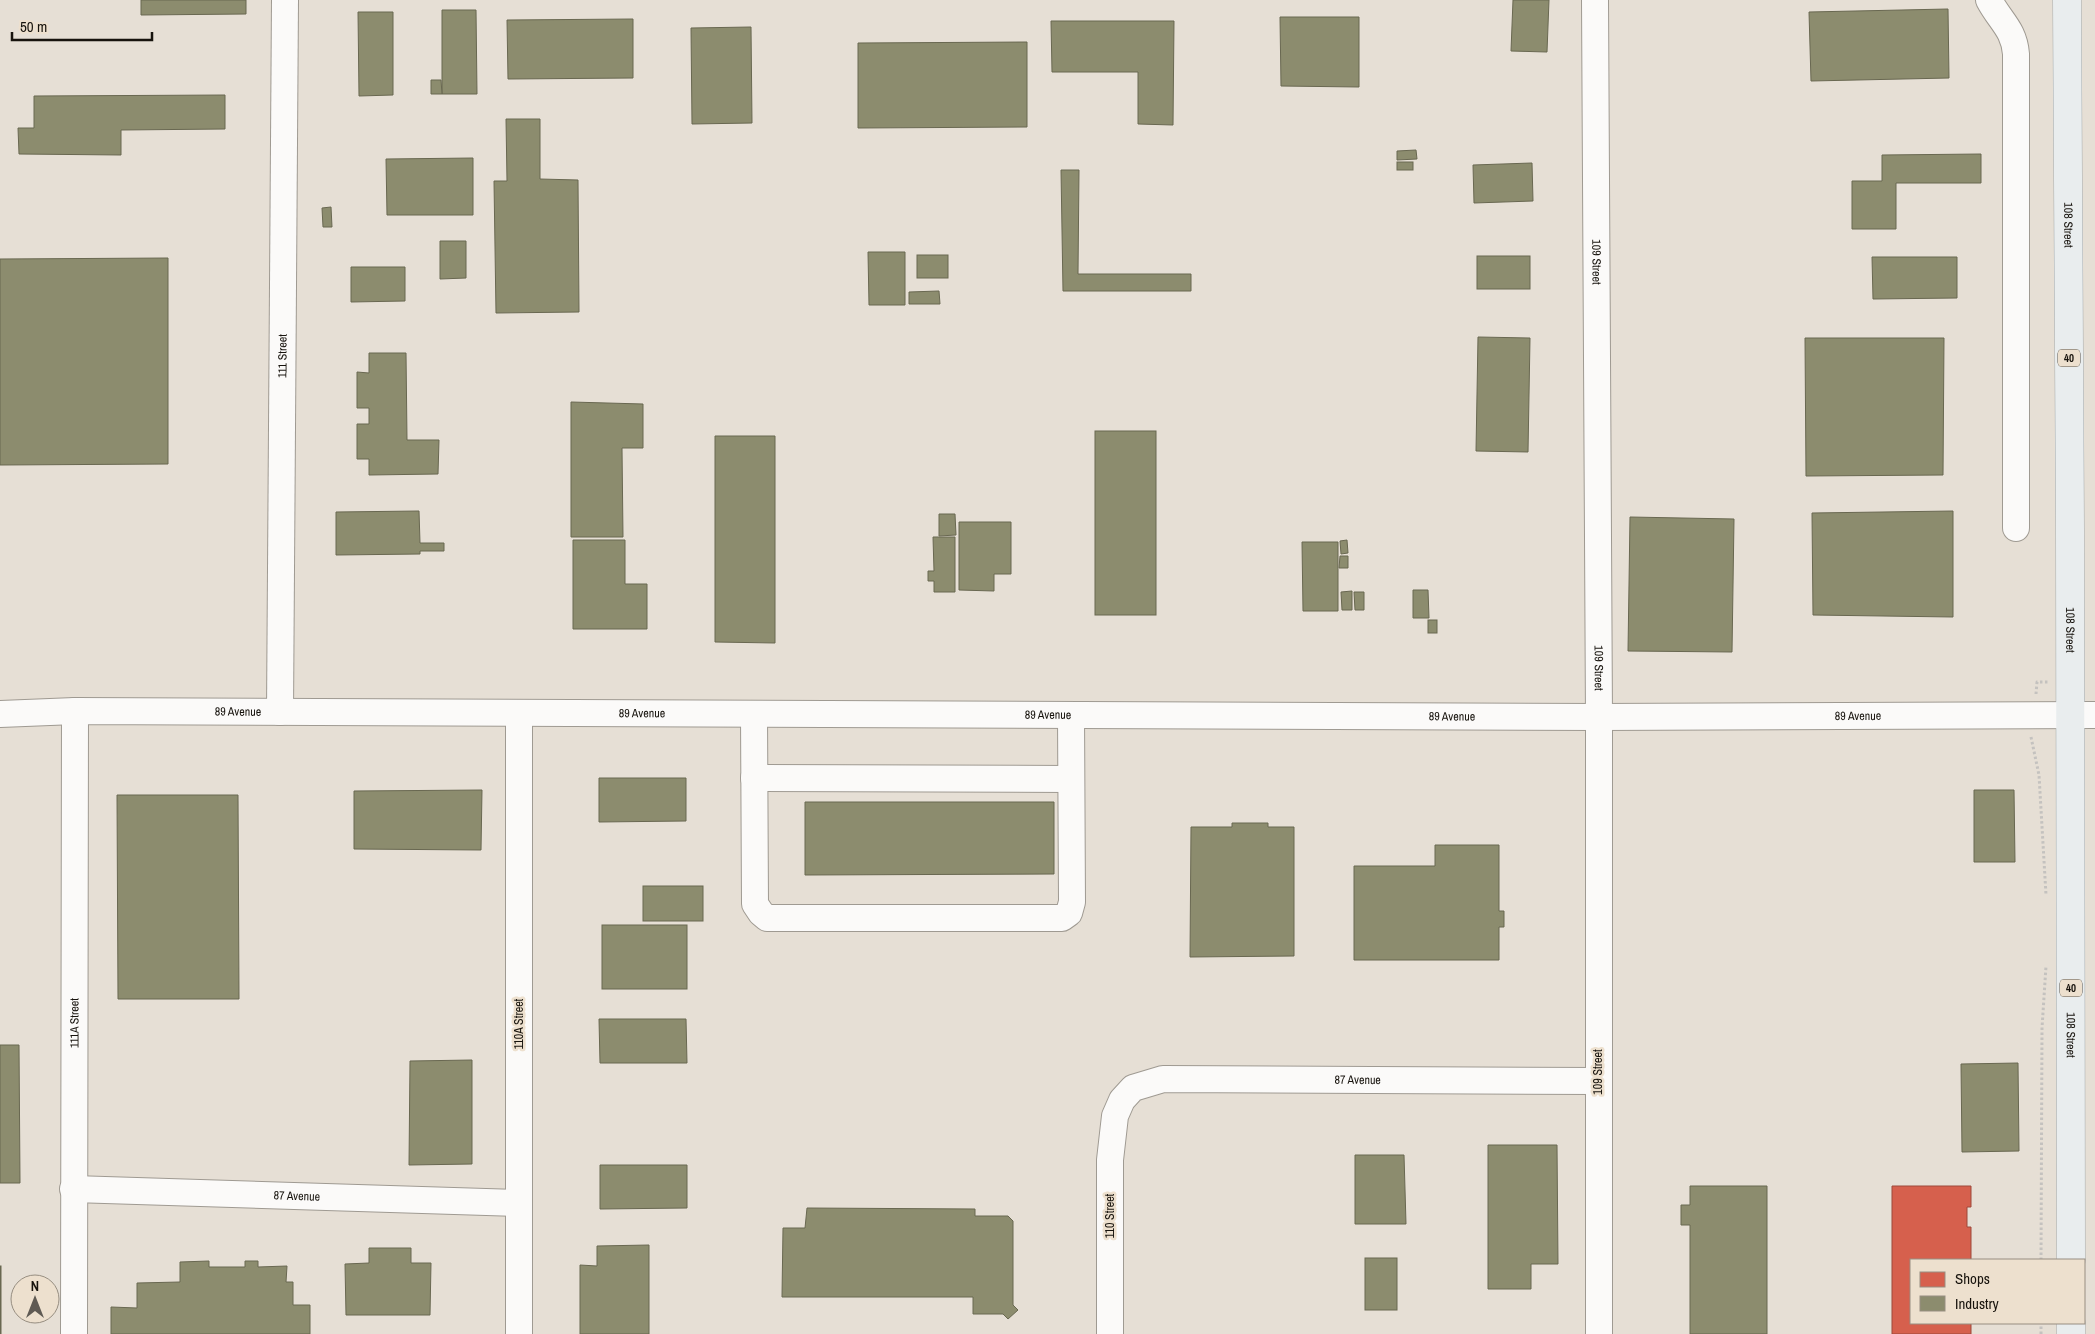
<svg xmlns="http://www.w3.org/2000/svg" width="2095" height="1334" font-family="'Archivo Narrow',sans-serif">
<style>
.shops{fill:#d6604d;stroke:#9d493a}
.industry{fill:#8c8c6e;stroke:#696851}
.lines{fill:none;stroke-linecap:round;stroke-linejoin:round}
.minor-casing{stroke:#9f9a92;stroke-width:28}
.major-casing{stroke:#a5abad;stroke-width:29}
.path{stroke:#c4c2bf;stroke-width:3;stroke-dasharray:2.5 2.5;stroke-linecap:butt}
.minor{stroke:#fbfaf9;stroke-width:26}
.major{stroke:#e9edee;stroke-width:28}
.labels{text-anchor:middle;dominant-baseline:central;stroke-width:5;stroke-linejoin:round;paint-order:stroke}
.shield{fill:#ede0ce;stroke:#575047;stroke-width:1}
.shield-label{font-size:11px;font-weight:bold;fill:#17130d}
.street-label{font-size:12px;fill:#17130d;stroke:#ede0ce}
</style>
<rect width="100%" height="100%" fill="#e6dfd5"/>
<polygon class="shops" points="1892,1186 1971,1186 1971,1207 1967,1207 1967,1227 1971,1227 1971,1260 1911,1260 1911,1323 1971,1323 1971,1334 1892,1334"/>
<g class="industry">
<polygon points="141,0 246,0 246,14 141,15"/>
<polygon points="1513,0 1549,0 1547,52 1511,51"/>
<polygon points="1948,9 1949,78 1811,81 1809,12"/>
<polygon points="442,10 476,10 477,94 442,94"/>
<polygon points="358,12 393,12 393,95 359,96"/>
<polygon points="1280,17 1359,17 1359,87 1281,86"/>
<polygon points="633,19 633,78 508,79 507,20"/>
<polygon points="1051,21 1174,21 1173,125 1138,124 1138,72 1052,72"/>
<polygon points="751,27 752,123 692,124 691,28"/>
<polygon points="1027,42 1027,127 858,128 858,43"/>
<polygon points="431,80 441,80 442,94 431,94"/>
<polygon points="225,95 225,129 121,130 121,155 19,154 18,128 34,128 34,96"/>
<polygon points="506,119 540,119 540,179 578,180 579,312 496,313 494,181 507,181"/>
<polygon points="1416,150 1417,159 1397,160 1397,151"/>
<polygon points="1981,154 1981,183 1896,183 1896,229 1852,229 1852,181 1882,181 1882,155"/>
<polygon points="473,158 473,215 387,215 386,159"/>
<rect x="1397" y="162" width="16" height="8"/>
<polygon points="1532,163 1533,201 1474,203 1473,165"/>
<polygon points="1061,170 1079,170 1078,274 1191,274 1191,291 1063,291"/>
<polygon points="331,207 332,227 323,227 322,208"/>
<polygon points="440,241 466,241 466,278 440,279"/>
<polygon points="868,252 905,252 905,305 869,305"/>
<rect x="917" y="255" width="31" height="23"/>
<rect x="1477" y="256" width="53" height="33"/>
<polygon points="1872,257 1957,257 1957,298 1873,299"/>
<polygon points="168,258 168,464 0,465 0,259"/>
<polygon points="351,267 405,267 405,301 351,302"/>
<polygon points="939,291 940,304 909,304 909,292"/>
<polygon points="1478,337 1530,338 1528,452 1476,451"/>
<polygon points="1805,338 1944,338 1943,475 1806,476"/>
<polygon points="369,353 406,353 407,440 439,440 438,474 369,475 369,459 357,459 357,424 369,424 369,408 357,408 357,372 369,373"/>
<polygon points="571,402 643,404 643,448 622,448 623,537 571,537"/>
<rect x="1095" y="431" width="61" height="184"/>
<polygon points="715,436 775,436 775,643 715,642"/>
<polygon points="419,511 420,543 444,543 444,551 420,551 420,554 336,555 336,512"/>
<polygon points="1953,511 1953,617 1813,615 1812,513"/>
<polygon points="939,514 955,514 956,535 939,536"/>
<polygon points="1630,517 1734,519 1732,652 1628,651"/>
<polygon points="959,522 1011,522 1011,574 994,574 994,591 959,590"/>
<polygon points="933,537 955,537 955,592 934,592 934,581 928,581 928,571 934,571"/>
<polygon points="573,540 625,540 625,584 647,584 647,629 573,629"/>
<polygon points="1347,540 1348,553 1341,554 1340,541"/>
<polygon points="1302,542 1338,542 1338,611 1303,611"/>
<polygon points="1340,556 1348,556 1348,568 1339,568"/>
<polygon points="1413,590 1428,590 1429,618 1413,618"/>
<polygon points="1352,591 1352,610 1342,610 1341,592"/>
<polygon points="1354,592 1364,592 1364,610 1355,610"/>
<rect x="1428" y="620" width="9" height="13"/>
<polygon points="599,778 686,778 686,821 599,822"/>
<polygon points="482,790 481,850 354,849 354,791"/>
<polygon points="1974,790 2014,790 2015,862 1974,862"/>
<polygon points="117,795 238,795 239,999 118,999"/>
<polygon points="805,802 1054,802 1054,874 805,875"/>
<polygon points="1232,823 1268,823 1268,827 1294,827 1294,956 1190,957 1191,827 1232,827"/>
<polygon points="1435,845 1499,845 1499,911 1504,911 1504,927 1499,927 1499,960 1354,960 1354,866 1435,866"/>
<rect x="643" y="886" width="60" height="35"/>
<rect x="602" y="925" width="85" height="64"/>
<polygon points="599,1019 686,1019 687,1063 600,1063"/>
<polygon points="0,1045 19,1045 20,1183 0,1183"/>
<polygon points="472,1060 472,1164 409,1165 410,1061"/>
<polygon points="2018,1063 2019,1151 1962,1152 1961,1064"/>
<polygon points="1488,1145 1557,1145 1558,1264 1531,1264 1531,1289 1488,1289"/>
<polygon points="1355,1155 1404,1155 1406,1224 1355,1224"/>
<polygon points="600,1165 687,1165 687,1208 600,1209"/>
<polygon points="1690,1186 1767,1186 1767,1334 1690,1334 1690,1225 1681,1225 1681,1205 1690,1205"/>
<polygon points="807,1208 975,1209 975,1216 1008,1216 1013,1221 1013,1305 1018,1310 1008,1319 1003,1314 973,1314 973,1297 782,1297 783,1228 805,1228"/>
<polygon points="649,1245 649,1334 580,1334 580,1265 597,1266 597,1246"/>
<polygon points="369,1248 411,1248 411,1263 431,1263 430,1315 346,1315 345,1264 369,1263"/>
<rect x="1365" y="1258" width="32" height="52"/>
<polygon points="209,1261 209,1267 245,1267 245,1261 258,1261 258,1267 287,1266 286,1282 293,1282 293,1305 310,1305 310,1334 111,1334 111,1307 137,1308 137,1283 180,1282 180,1262"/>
<rect x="0" y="1266" width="1" height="68"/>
</g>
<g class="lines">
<defs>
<g id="minor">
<path id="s1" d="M1595,0L1599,717V1334"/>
<path d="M1989,0C2000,21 2014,29 2016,54V528"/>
<path id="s2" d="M280,712L285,0"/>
<polyline points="519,713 519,1334"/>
<path id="s3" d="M0,714L75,711L1599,717L2095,715"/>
<polyline points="754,714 755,904 761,913 767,918 1062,918 1069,913 1072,902 1071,715"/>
<polyline points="754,778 1071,779"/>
<path id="s4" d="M73,1189L519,1203"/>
<path id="s5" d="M74,1334L75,711"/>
<path id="s6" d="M1110,1334V1160L1115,1116L1122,1100L1133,1088L1163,1079L1598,1081"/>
</g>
<g id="major">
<path id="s7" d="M2067,0L2070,529L2071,1260"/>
<polyline points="2071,1323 2071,1334"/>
</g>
</defs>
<use href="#minor" class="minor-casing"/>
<use href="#major" class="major-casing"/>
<g class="path">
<polyline points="2036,694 2037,682 2049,682"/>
<polyline points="2031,737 2039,775 2046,895"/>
<polyline points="2041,1260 2042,1028 2046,966"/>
<polyline points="2041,1334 2041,1323"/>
</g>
<use href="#minor" class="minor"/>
<use href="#major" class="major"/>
</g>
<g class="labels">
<g class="shield">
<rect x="2058" y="349.5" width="22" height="17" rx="4"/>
<rect x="2060" y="979.5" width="22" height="17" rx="4"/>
</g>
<g class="shield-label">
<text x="2069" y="358">40</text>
<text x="2071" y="988">40</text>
</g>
<g class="street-label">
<text stroke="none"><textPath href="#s7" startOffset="225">108 Street</textPath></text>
<text stroke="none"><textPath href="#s1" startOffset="262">109 Street</textPath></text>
<text stroke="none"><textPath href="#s2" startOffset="356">111 Street</textPath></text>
<text stroke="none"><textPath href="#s7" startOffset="630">108 Street</textPath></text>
<text stroke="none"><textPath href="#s1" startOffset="668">109 Street</textPath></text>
<text stroke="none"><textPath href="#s3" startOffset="238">89 Avenue</textPath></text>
<text stroke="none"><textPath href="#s3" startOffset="642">89 Avenue</textPath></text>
<text stroke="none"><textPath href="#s3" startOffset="1048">89 Avenue</textPath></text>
<text stroke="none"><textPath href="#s3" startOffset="1452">89 Avenue</textPath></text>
<text stroke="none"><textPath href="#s3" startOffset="1858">89 Avenue</textPath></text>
<text stroke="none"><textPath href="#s5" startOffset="311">111A Street</textPath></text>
<text transform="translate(519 1024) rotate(-90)">110A Street</text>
<text stroke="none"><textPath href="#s7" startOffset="1035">108 Street</textPath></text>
<text transform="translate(1598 1072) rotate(-90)">109 Street</text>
<text stroke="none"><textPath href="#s6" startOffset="478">87 Avenue</textPath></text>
<text stroke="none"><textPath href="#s4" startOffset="224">87 Avenue</textPath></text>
<text transform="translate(1110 1216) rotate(-90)">110 Street</text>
</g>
</g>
<rect x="1910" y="1259" width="175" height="65" fill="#ede0ce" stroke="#978e81"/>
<rect x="1920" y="1272" width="25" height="15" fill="#d6604d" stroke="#978e81"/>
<text x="1955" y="1284" font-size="15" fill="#17130d">Shops</text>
<rect x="1920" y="1296" width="25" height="15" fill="#8c8c6e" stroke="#978e81"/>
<text x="1955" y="1309" font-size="15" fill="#17130d">Industry</text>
<g transform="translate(35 1299)"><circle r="24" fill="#ede0ce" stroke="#978e81"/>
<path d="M0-4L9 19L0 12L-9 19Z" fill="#5f5a53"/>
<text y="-8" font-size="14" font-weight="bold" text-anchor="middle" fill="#17130d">N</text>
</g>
<path d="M12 32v8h140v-8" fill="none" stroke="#17130d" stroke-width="2.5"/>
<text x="20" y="32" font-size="15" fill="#17130d" stroke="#ede0ce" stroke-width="4" paint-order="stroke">50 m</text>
</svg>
